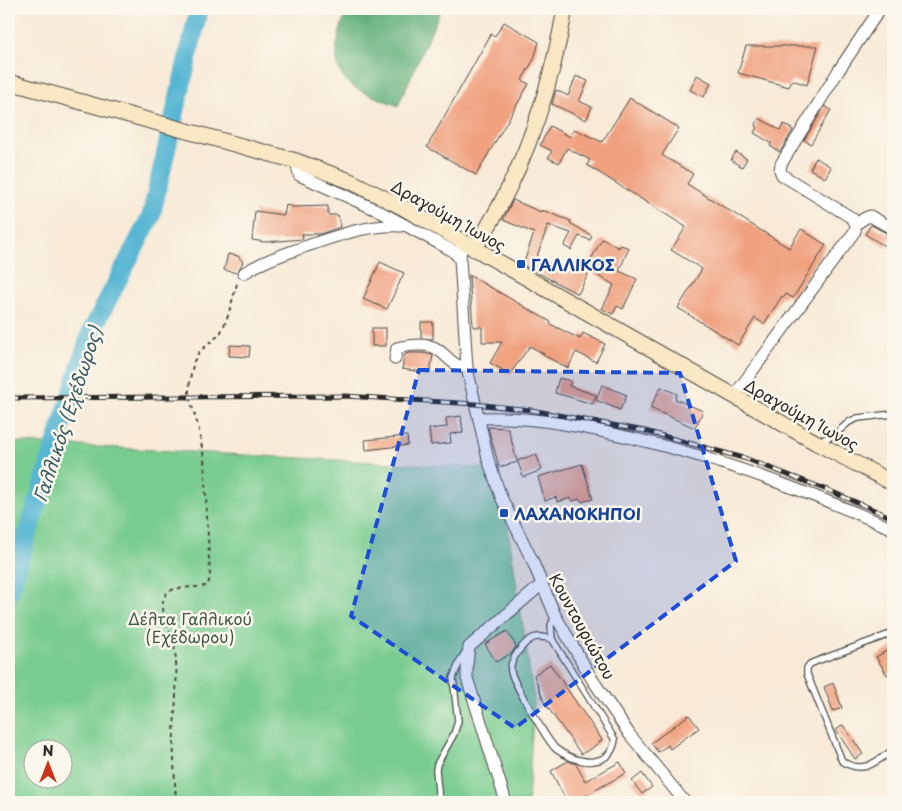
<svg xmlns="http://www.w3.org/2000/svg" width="902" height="811" font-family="'Playpen Sans',sans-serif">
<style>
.green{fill:#78cc8f;stroke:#527c5d;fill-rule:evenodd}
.forest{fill:#62b07a;stroke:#466e52}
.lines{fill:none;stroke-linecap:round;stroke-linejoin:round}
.river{stroke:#54b5d3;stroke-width:19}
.building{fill:#f0a180}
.lane-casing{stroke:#4a4845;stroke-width:8}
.street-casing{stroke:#4a4845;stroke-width:13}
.secondary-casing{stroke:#4a4845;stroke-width:17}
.path{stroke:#4a4845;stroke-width:2;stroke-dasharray:4 4;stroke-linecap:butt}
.lane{stroke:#fff;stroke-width:5.5}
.street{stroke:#fff;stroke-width:11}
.secondary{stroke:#fae7c3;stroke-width:15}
.rail-casing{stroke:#2b2b2b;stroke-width:5}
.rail{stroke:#fbf7ec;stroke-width:3;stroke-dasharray:9;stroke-linecap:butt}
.marked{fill:#1d4ed8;fill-opacity:0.2;stroke:#1d4ed8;stroke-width:4;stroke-dasharray:10 6;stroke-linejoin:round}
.transit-dot{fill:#1a4fb4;stroke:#fbf7ec;stroke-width:2}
.labels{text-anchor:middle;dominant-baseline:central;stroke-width:5;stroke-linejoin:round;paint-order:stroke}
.street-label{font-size:16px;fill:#2b2b2b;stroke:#fbf7ec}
.transit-label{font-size:16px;font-weight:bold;fill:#164399;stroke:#fbf7ec;text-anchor:start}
.park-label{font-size:16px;fill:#425b49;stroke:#fbf7ec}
.water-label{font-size:18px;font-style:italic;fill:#395b66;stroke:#fbf7ec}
</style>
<rect width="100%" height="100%" fill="#fbf7ec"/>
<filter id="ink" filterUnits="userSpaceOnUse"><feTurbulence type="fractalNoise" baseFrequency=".02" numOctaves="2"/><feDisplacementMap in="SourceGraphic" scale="10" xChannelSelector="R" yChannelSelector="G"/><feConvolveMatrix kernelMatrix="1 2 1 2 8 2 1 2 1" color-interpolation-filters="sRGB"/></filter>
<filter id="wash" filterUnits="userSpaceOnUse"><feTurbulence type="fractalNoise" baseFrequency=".0096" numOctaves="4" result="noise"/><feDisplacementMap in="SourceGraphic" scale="20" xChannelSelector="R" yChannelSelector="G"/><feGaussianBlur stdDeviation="1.12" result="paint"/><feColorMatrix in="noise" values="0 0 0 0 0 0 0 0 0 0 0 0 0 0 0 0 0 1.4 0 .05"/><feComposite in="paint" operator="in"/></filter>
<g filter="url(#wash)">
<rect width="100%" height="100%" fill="#f8ead7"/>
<path class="green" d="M9,442L499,469L534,700L528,802H9ZM32,748H62V778H32Z"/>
<path class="forest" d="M347,9H441L398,106C386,101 360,92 351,85C326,66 339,33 347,9Z"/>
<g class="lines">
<polyline class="river" points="9,593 91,332 151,216 199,9"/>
</g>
<g id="blocks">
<g class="building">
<polygon points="504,22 539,42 534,59 522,80 529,84 476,175 427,147 491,34 495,36"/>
<polygon points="746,46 818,46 807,85 792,80 789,87 738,73"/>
<polygon points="697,75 711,83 704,97 690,90"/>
<polygon points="576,76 588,81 579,101 592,107 586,120 552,104 556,90 568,96"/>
<polygon points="630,98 679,128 662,155 693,174 687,184 789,248 801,229 826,245 793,298 786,294 784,297 782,296 764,324 755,318 738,345 678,308 702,269 671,250 686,227 587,165 590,160 567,148 559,163 548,158 552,151 540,145 550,126 570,137 574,129 602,142"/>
<polygon points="825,106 831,110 811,144 804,140"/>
<polygon points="759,118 780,130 784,124 793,130 780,152 770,146 771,143 754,133 757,127 755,126"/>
<polygon points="736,152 747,159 742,167 731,160"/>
<polygon points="816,158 831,167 825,178 810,169"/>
<polygon points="513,200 541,212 542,210 571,221 570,223 592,236 590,240 579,236 571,250 564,246 571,233 548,225 536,259 564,270 566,266 574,270 579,260 588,265 602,239 619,248 621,245 629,248 619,271 637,279 623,309 617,306 613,314 602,309 614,285 590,271 578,294 523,265 534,233 503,220"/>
<polygon points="286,205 293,207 328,206 328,215 338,215 340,227 320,234 302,234 303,239 265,242 252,240 255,211 284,215"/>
<polygon points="871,225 892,236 886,247 865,234"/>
<polygon points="228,254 238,256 243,262 237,273 224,270"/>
<polygon points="380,262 404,273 387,309 363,299"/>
<polygon points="469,275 551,322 550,324 580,339 583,333 605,344 596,362 576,352 568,368 543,355 544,354 530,346 510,374 490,363 502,342 482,342 482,327 473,327"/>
<polygon points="421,322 433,322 433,339 421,338"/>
<rect x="372" y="328" width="14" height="18"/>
<polygon points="230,345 250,346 249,357 229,356"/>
<polygon points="410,353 422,353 433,355 430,373 402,369 405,354"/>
<polygon points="559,378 571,381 569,386 596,395 593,404 555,393"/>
<polygon points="602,385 627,395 620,410 596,400"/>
<polygon points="661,387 677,394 675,399 703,411 695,428 650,408"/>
<polygon points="461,416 463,433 450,434 451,443 431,445 429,429 447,427 446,418"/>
<polygon points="488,427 508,428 517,461 536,454 542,470 523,477 518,462 499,467"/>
<polygon points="407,436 408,445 366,450 365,440"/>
<polygon points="582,464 593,499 582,502 580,499 572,501 571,498 557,502 556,497 545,501 538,477"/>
<polygon points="507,631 516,646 512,653 496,662 485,644"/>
<polygon points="893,647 893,672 887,675 876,657"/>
<polygon points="550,664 602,740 591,749 581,754 544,702 534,675"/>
<polygon points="833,683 842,708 833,711 824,687"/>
<polygon points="689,715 699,728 670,749 668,745 658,752 651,743"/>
<polygon points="843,725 863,754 855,759 836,730"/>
<polygon points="568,761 576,764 585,781 620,762 626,773 581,798 584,802 567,802 551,771"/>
<polygon points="642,773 652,787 642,794 632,781"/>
</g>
</g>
</g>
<g filter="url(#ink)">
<use href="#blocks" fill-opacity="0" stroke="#4a4845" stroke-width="1"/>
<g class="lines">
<defs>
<g id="lane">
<polyline points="819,441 833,436 849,422 858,418 893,414"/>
<path d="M893,633L817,661L810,664L807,668V674L842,761C863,775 876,762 893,750"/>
<path d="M552,639L615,740C610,771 574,763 556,749C548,742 514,683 511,672C509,664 516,654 521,648C531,636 537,635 552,639L551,625L555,616"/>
<polyline points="439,802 436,770 437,764 454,734 458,721 453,678 460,661 466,651"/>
</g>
<g id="street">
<polyline points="296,161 299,175 377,210 453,251 460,259"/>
<polyline points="856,224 852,218 782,175 780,170 781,164 839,70 880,9"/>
<polyline points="462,242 460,259 467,368 488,459 501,497 532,560 555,615 592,679 630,735 685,802"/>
<path d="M244,273C265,260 282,255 304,247C336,236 368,224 401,226"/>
<path d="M395,359L397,348C407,345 428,343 437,349C449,357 451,365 467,368"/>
<polyline points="734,396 855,231 856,224 865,218 870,216 893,229"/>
<path d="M479,418C525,416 570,424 614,434C711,455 803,489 893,529"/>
<polyline points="506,802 467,678 467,664 469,647 541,585"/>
</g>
<g id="secondary">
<polyline points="9,82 296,161 350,181 402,207 815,442 893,483"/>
<path d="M474,249C522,177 550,93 565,9"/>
</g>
</defs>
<use href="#lane" class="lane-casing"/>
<use href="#street" class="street-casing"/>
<use href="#secondary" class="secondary-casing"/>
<path class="path" d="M176,802C175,779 173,756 174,733C175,704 179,674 174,645C172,631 155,606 167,593C175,585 198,589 208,585L210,577L204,458L198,426L189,396V388L191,374L194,361L199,352L220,334L227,319L238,280"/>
<use href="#lane" class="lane"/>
<use href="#street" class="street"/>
<use href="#secondary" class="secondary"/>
<defs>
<polyline id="rail" points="9,398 345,396 475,404 531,410 645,431 747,459 830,491 893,518"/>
</defs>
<use href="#rail" class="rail-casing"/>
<use href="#rail" class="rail"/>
</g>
</g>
<path class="marked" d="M419,370L680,373L736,561L515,728L351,616Z"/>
<g class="transit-dot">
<rect x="516" y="259" width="10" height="10" rx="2.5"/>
<rect x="499" y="508" width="10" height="10" rx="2.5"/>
</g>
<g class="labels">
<g class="street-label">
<text transform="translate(449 215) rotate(29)">Δραγούμη Ίωνος</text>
<text transform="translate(802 414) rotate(29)">Δραγούμη Ίωνος</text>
<text transform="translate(583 626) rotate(61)">Κουντουριώτου</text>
</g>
<g class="transit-label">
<text x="531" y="264">ΓΑΛΛΙΚΟΣ</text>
<text x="514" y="513">ΛΑΧΑΝΟΚΗΠΟΙ</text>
</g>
<g class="park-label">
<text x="190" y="618">Δέλτα Γαλλικού<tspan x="190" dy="18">(Εχέδωρου)</tspan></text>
</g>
<g class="water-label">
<text transform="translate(67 414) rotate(-72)">Γαλλικός (Εχέδωρος)</text>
</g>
</g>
<rect width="902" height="811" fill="none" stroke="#fbf7ec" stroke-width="30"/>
<g transform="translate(48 764)"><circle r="24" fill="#fbf7ec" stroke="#a8a59f"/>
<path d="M0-4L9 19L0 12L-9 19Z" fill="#c8321e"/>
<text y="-8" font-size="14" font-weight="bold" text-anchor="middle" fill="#2b2b2b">N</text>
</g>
</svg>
